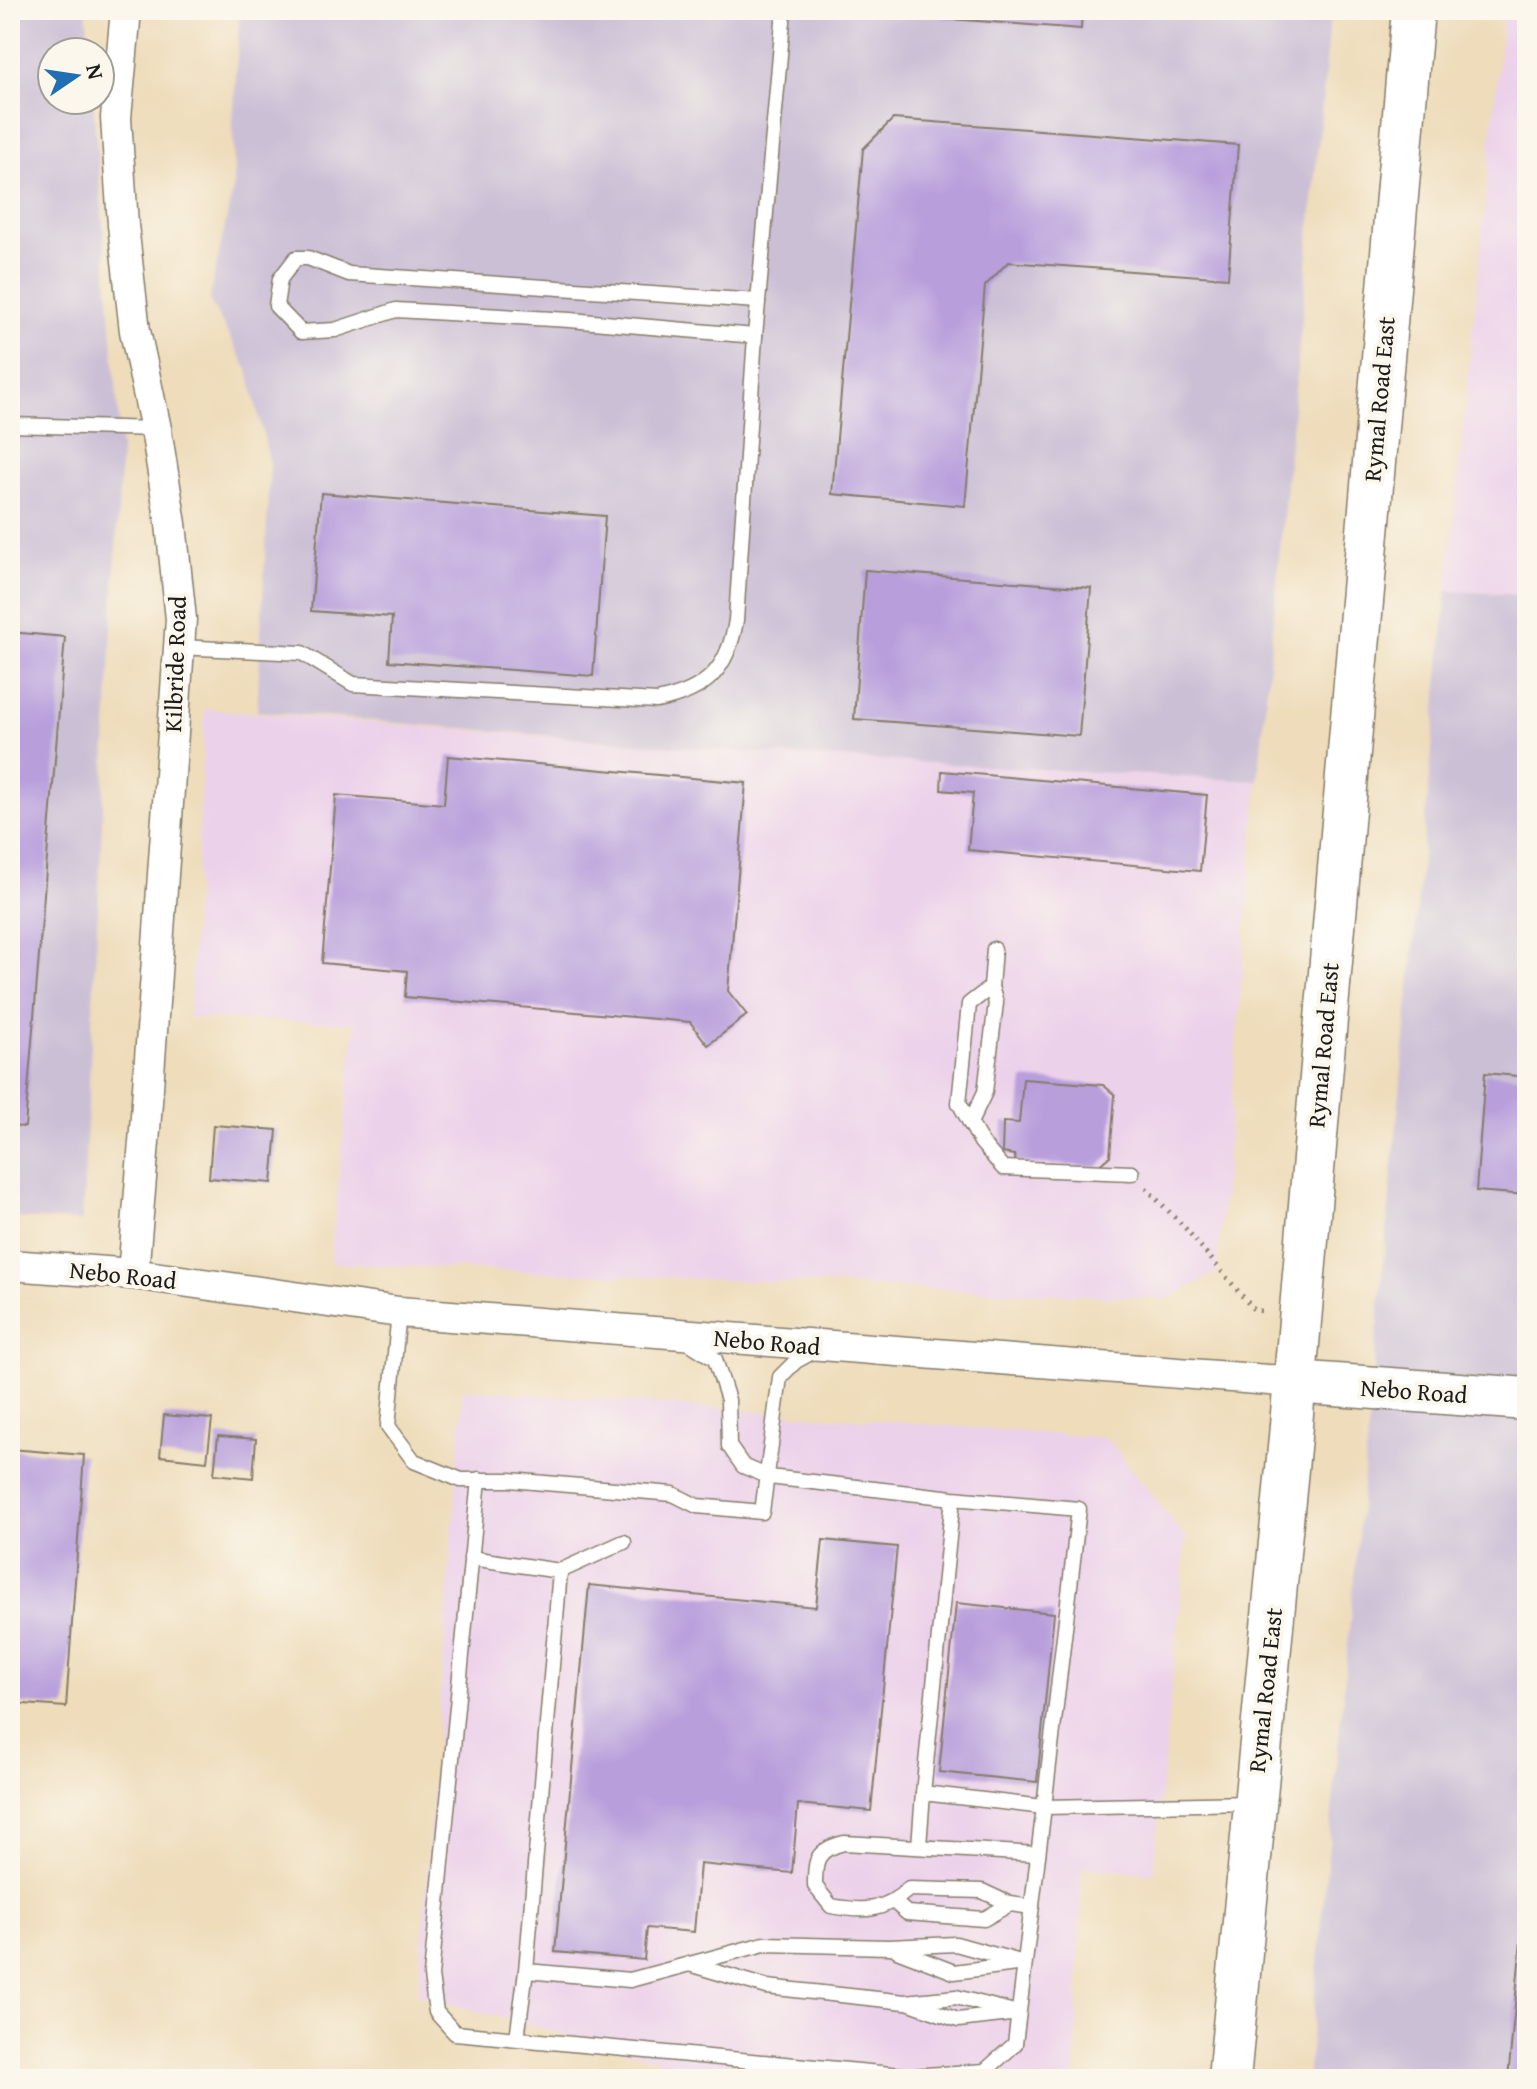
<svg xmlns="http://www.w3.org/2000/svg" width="1537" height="2089" font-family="'Gentium Book Plus',serif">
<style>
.built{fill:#ecd1ea}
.industrial{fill:#cbbfd5}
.building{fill:#b89fdc}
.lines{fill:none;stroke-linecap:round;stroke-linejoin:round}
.lane-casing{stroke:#857c6b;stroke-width:17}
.street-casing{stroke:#857c6b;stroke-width:33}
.secondary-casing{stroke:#857c6b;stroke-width:45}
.path{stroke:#857c6b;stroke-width:5;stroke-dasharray:2 6;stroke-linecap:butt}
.lane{stroke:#fff;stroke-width:14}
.street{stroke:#fff;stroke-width:30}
.secondary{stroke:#fff;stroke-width:42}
.labels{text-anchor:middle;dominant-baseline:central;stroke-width:8;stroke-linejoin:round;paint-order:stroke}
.street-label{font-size:24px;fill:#1c1c1c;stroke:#fbf7ec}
</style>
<rect width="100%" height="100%" fill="#fbf7ec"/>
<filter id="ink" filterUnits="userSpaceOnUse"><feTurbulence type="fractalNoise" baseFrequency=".0125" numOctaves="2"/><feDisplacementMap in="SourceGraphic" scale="16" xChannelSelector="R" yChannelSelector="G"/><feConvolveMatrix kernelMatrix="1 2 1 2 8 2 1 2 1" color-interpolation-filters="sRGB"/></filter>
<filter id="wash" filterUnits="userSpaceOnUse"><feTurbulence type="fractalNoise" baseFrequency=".006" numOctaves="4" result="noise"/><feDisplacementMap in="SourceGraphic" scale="32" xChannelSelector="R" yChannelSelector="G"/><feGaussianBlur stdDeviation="1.8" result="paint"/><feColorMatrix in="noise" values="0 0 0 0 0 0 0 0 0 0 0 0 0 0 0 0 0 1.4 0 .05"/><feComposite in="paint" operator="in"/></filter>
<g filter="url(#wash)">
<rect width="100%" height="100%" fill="#eedcba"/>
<g class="built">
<polygon points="1504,10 1527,10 1527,595 1447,591"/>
<polygon points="205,709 766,754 1258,781 1217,1272 1168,1299 330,1263 355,1023 189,1018"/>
<polygon points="463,1389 1107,1438 1186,1538 1153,1874 1082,1867 1075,2079 680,2079 681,2066 418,1995"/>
</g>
<g class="industrial">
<polygon points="10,10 86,10 90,52 52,52 52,100 93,100 121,449 82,1221 10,1218"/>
<polygon points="240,10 1331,10 1258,781 766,754 257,711 270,464 248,370 209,300 234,184 233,121"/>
<polygon points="1447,591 1527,595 1527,2079 1307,2079"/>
</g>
<g id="blocks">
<g class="building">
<polygon points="940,10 1082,10 1081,29 939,18"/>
<polygon points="893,119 1238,145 1228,278 1008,262 985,286 965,506 832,494 863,149"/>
<polygon points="321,493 605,516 593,676 389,661 392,617 311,611"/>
<polygon points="865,570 1091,588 1079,736 854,719"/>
<polygon points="10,632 65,637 25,1127 10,1126"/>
<polygon points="448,756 746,783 728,991 747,1015 708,1045 690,1022 405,997 407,971 322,963 336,795 444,804"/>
<polygon points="942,771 1207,795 1200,871 968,850 973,793 941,790"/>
<polygon points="1485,1073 1527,1077 1527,1195 1476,1191"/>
<polygon points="1023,1079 1103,1085 1115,1095 1110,1156 1097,1167 1016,1162 1014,1155 1002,1153 1003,1122 1019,1123"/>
<polygon points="213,1125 277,1130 272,1183 209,1178"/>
<polygon points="164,1415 212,1419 207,1461 160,1456"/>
<polygon points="218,1436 256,1439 253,1478 214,1474"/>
<polygon points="10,1449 84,1455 66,1707 10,1703"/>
<polygon points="823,1540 897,1547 871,1811 798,1804 792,1873 700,1864 694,1932 647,1928 644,1960 555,1952 589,1585 816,1607"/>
<polygon points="956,1603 1054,1613 1037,1782 939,1772"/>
<polygon points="1525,1899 1527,1899 1527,2079 1508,2079"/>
</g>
</g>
</g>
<g filter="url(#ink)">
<use href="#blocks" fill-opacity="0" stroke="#857c6b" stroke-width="2"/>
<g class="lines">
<defs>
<g id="lane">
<polyline points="755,336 570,320 396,310 335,330 301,332 276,306 280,279 296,258 308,258 349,274 758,301"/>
<polyline points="10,425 156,429"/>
<path d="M179,647L302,653L353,684L657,701C706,691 728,670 736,620L755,336L784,10"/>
<polyline points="994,949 991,987 969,1004 959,1103 981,1142 1003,1168 1132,1173"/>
<polyline points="970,1123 985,1092 996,1003 991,987"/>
<polyline points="399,1312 388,1426 414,1461 461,1480 510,1480 673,1494 697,1506 762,1512 780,1377 796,1361 816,1350"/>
<polyline points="688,1342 715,1359 728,1400 729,1446 743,1466 769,1477 953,1498 1079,1509 1044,1807 923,1793 953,1498"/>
<polyline points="479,1479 431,1976 436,2012 455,2033 912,2076"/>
<polyline points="471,1558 560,1571 526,1971 517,2038"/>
<polyline points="560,1571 624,1542"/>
<polyline points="919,1846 923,1793"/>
<polyline points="894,1902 907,1913 984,1919 1010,1904"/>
<path d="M1032,1907L1010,1904L982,1891L909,1889C883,1912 864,1912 831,1906L815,1886C815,1859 816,1850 844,1843L1038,1854"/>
<polyline points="897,1950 954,1972 1016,1964"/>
<polyline points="689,1964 767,1987 905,2002 956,1997 1018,2013"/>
<polyline points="526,1971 630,1980 764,1944 889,1947 956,1944 1024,1963"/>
<polyline points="910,2003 958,2020 1010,2014"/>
<polyline points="908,2079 912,2076 985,2071 1015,2044 1044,1807 1253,1803"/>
</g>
<g id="street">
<polyline points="126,10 116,118 123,225 135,331 156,429 171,524 181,619 145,1130 133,1274"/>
<polyline points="10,1265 133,1274 399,1312 1294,1382"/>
</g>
<g id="secondary">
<polyline points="1294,1382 1527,1399"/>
<polyline points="1229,2079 1290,1437 1413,10"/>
</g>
</defs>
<use href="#lane" class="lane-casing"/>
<use href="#street" class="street-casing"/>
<use href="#secondary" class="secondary-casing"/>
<polyline class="path" points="1146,1188 1186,1229 1254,1310 1262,1311"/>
<use href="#lane" class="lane"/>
<use href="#street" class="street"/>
<use href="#secondary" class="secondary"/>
</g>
</g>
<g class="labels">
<g class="street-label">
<text transform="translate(1379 399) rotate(-85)">Rymal Road East</text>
<text transform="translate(175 664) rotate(-88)">Kilbride Road</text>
<text transform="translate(1323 1045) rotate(-85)">Rymal Road East</text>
<text transform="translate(123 1275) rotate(6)">Nebo Road</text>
<text transform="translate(767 1342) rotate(5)">Nebo Road</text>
<text transform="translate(1414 1391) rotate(4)">Nebo Road</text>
<text transform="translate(1265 1690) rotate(-84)">Rymal Road East</text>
</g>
</g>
<rect width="1537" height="2089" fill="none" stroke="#fbf7ec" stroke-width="40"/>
<g transform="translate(76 76) rotate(77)"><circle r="38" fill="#fbf7ec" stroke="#a29f99" stroke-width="2"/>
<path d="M0-6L14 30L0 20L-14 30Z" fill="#1f6fb2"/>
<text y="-12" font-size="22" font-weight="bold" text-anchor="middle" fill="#1c1c1c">N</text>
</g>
</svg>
